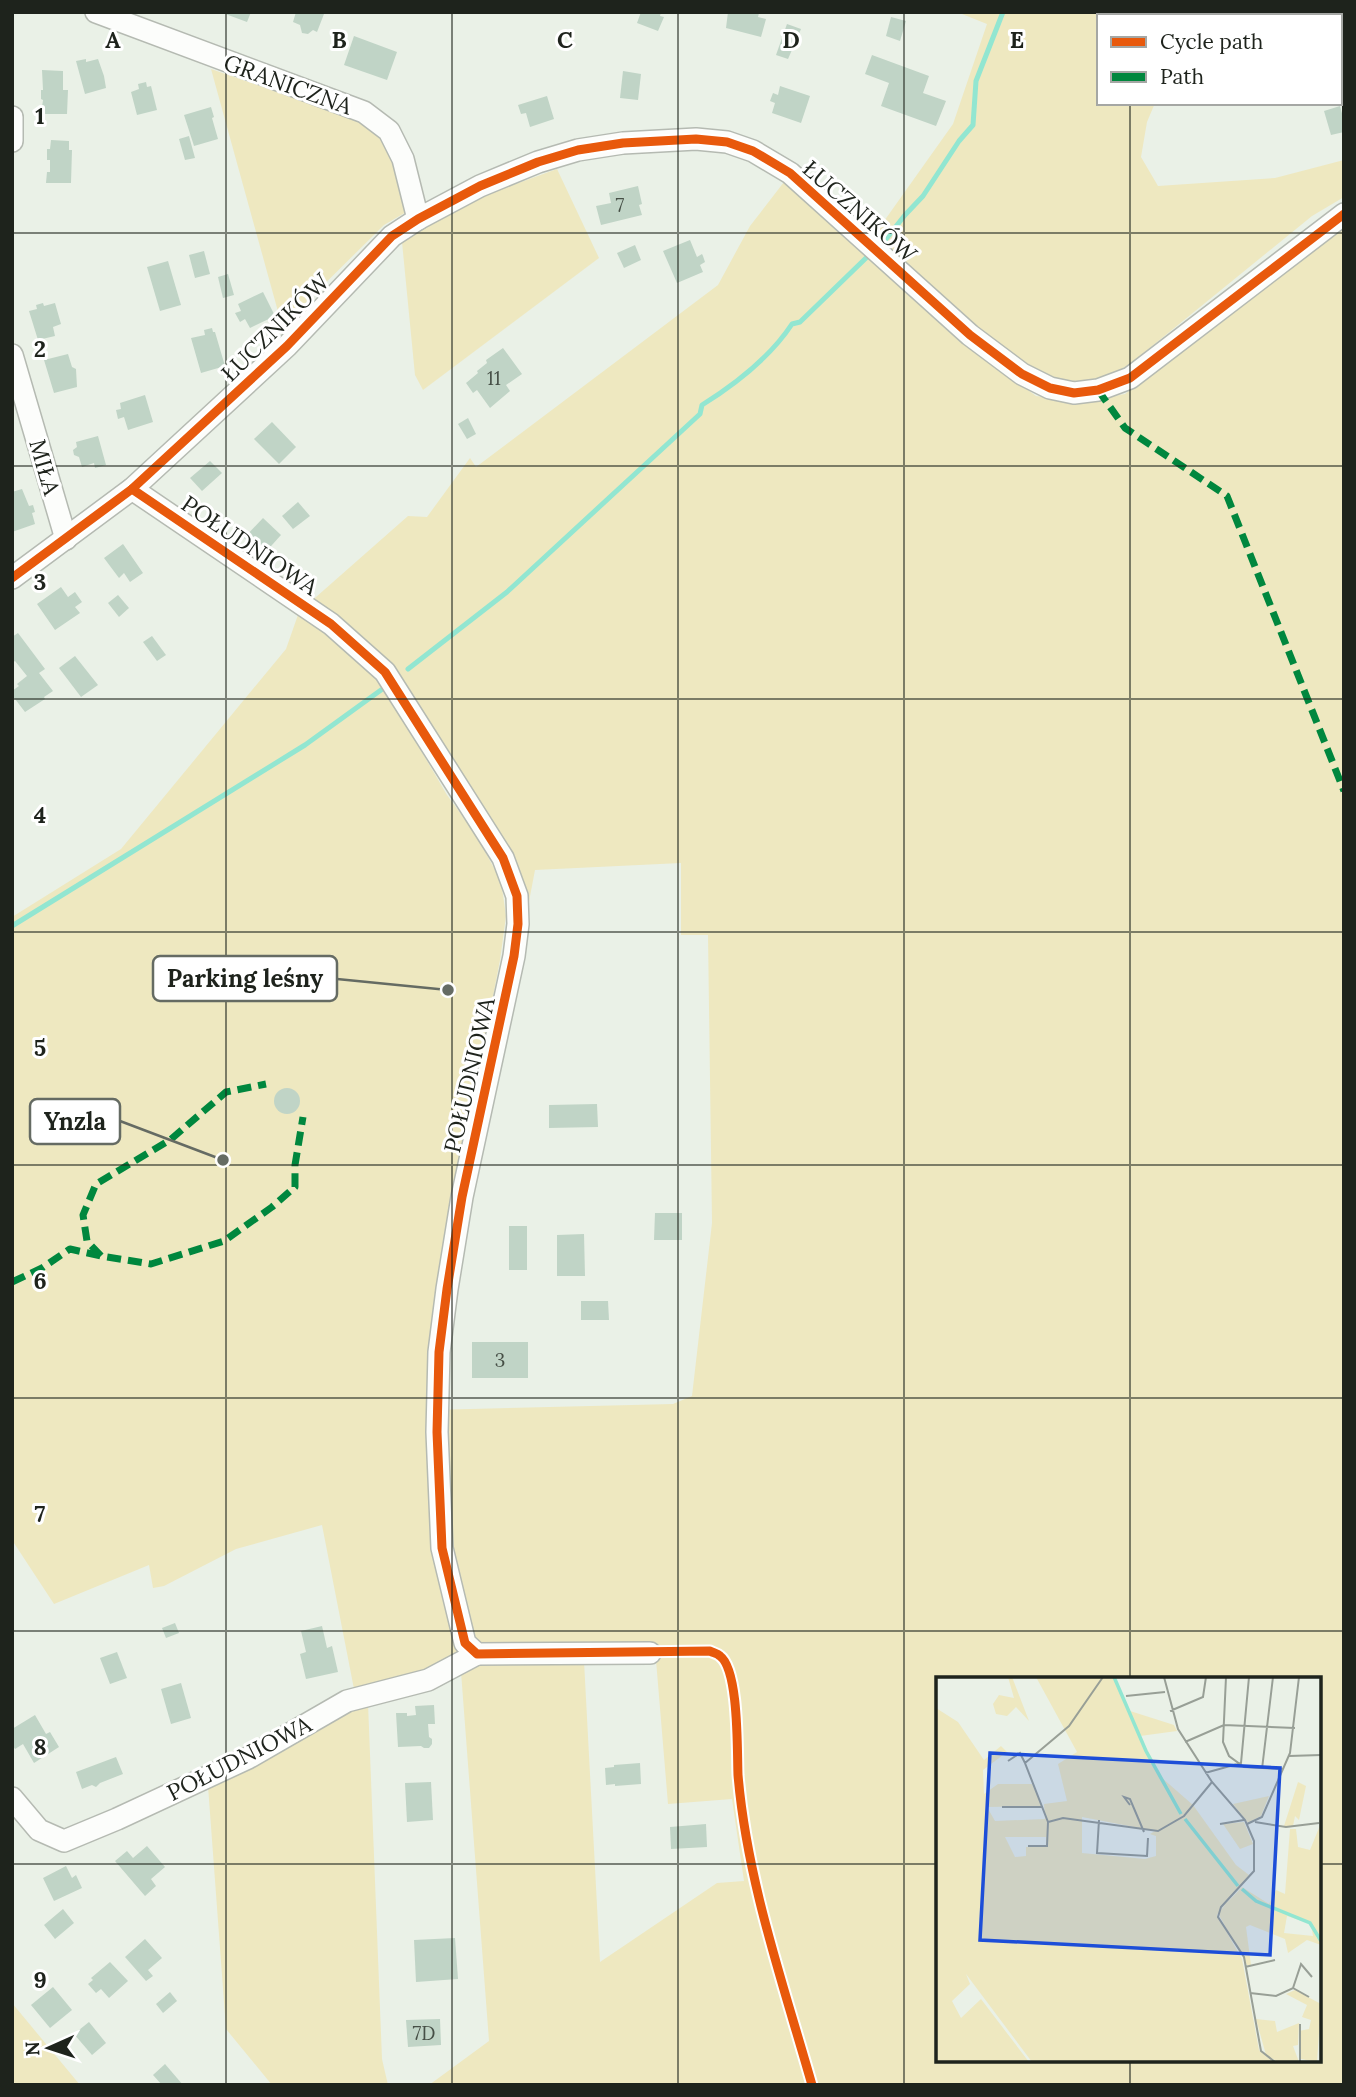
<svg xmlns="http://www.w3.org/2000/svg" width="1356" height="2097" font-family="Lora,serif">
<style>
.green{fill:#eee8c0;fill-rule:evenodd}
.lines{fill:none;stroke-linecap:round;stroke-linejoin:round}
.stream{stroke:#92e6d1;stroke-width:5}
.building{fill:#c0d4c6}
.street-casing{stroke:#b5bab2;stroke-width:24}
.street{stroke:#fcfdfb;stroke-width:21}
.quiet{stroke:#00873e;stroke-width:7;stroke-dasharray:14 7;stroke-linecap:butt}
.cycleway-casing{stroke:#fff;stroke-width:13}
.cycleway{stroke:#e8590c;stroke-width:9}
.grid{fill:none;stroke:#1e231c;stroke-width:2;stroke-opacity:0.55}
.labels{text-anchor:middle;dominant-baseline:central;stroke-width:6;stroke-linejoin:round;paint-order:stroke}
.number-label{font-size:19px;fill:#464f46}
.street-label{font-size:23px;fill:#1e231c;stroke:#fff}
.inset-river{fill:none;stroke:#92e6d1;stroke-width:3.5}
.inset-road{fill:none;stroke:#989f96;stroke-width:2}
.view{fill:#1d4ed8;fill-opacity:0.15;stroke:#1d4ed8;stroke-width:3.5}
.inset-edge{fill:none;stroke:#1e231c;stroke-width:3.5}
.grid-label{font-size:23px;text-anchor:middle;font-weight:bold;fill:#1e231c;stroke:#fff;stroke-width:6;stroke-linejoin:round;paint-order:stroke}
.leader{fill:none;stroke:#656b63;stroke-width:2.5}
.callout-dot{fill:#656b63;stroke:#fff;stroke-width:2.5}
.callout{fill:#fff;stroke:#656b63;stroke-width:2.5}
.callout-label{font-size:24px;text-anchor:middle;font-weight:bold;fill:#1e231c}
</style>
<rect width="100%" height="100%" fill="#eaf1e7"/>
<g class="green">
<polygon points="957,12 1191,12 1190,16 1099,16 1099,103 1155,103 1147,122 1141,157 1158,186 1275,178 1344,160 1344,197 1312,216 1130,364 1100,381 1072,384 1048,379 974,327 898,256 877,231 953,124 987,24"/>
<polygon points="211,69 354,118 381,136 393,156 408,211 384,225 282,326"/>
<polygon points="557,169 599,258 423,390 415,375 402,242 463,203"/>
<path d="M784,182L961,340L1036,396L1082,402L1125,394L1344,223V2085H429L489,2041L461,1672L354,1689L322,1525L236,1549L164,1586L153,1588L149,1565L54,1604L12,1540V917L121,849L286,649L299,612L408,516L427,517L470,458L476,467L718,285L750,226ZM392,701L527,912L535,870L681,863V935H708L712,1223L692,1396L673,1404L430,1410L457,1184L500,960L506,916L501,881L475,833L447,795ZM656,1660L668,1804L732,1799L744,1881L717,1883L600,1962L584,1661ZM938,1679H1319V2060H938Z"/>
<polygon points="368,1703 382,2059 388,2085 272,2085 226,2029 208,1786"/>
<polygon points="12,2003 80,2085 12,2085"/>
</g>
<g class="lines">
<g class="stream">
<polyline points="886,239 905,215 923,196 959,141 973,125 976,81 1003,12"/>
<path d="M408,669L507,592L700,414L702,405C734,385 771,356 792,324L800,322L866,258"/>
<polyline points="12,926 305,745 381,690"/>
</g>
</g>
<g class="building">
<polygon points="220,12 251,12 247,22"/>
<polygon points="296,12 320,12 324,14 317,32 313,30 308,34 302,33 300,25 293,22"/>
<polygon points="641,12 661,12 660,16 664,17 658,31 637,23"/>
<polygon points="728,12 759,13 758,17 766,19 761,37 726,28"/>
<polygon points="891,17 906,21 900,41 886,36"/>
<polygon points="787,24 801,29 788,59 776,55"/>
<polygon points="354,36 397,52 387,80 344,65"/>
<polygon points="872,55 929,76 923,93 946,101 936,126 881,106 889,83 865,74"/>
<polygon points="86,59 86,62 98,59 104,76 106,88 85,94 76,61"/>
<polygon points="42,70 63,71 63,90 68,90 67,114 41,114 43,100 41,99 41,90 43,90"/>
<polygon points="623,71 641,74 638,100 620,98"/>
<polygon points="146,82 147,87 151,86 157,110 137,115 131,92 139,89 138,84"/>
<polygon points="780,86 810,96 801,123 772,113 775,103 770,101 773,93 778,95"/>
<polygon points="547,96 554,119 530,127 526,113 521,114 518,105"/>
<polygon points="1340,106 1344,121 1344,132 1331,135 1324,111"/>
<polygon points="211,107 214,117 212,118 218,139 194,146 184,115"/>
<polygon points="189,136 195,158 185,160 179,139"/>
<polygon points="51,140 69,141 69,150 72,150 71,183 46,183 47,172 50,172 50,160 47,160 47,149 50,149"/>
<polygon points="638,186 642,204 639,205 642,215 601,225 596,206 611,203 609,193"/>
<polygon points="690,240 697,257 702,254 703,256 705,262 700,265 703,272 677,283 663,251"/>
<polygon points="635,245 641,260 624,268 617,253"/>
<polygon points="204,251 210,274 195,278 189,255"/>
<polygon points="168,261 181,305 160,311 147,267"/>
<polygon points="228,274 234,295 223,298 218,277"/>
<polygon points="263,292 275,316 250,328 245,319 240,322 235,313 241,311 238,304"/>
<polygon points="43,303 44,306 55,303 61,324 53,327 55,336 38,340 29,311 37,309 36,305"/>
<polygon points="212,328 213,332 215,332 225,366 201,373 191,338 205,335 204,330"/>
<polygon points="503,348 522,374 506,385 510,391 490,408 477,390 473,393 466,383 478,373 477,371 487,363 486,360"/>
<polygon points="68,354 72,367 76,369 77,387 54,393 44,360"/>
<polygon points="145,395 153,422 128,430 124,417 118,419 116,410 121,409 120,403"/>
<polygon points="468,418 476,434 467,439 458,424"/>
<polygon points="272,422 296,447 279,464 254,439"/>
<polygon points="98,436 106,465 95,468 94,463 82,467 79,457 74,455 73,450 77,447 76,442"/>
<polygon points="210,461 222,473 202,491 190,478"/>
<polygon points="22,489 29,506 33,505 35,512 32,513 35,524 12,532 12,492"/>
<polygon points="298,502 310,516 293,529 282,516"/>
<polygon points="263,518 281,535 263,555 244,538"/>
<polygon points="123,544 143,573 130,582 124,573 119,578 104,558"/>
<polygon points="61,587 68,597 75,592 82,602 75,607 80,613 55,630 37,604"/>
<polygon points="118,595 129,608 119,617 108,603"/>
<polygon points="18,633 45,669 39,673 53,691 44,697 45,699 25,712 12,695 12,691 19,686 17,684 27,676 15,661 12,663 12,637"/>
<polygon points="152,636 166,655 157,661 143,642"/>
<polygon points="75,656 98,685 81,697 59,668"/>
<circle cx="287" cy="1101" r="13"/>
<polygon points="597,1104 598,1127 549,1128 549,1105"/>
<polygon points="655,1213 682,1213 682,1240 654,1240"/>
<rect x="509" y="1226" width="18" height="44"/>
<polygon points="584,1234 585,1276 557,1276 557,1235"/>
<polygon points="581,1301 608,1301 609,1320 581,1320"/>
<rect x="472" y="1342" width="56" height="36"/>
<polygon points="175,1623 179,1633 166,1638 162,1628"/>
<polygon points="322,1626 327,1648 332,1646 338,1672 306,1679 300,1654 306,1652 301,1631"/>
<polygon points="117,1652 127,1678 110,1684 100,1658"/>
<polygon points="181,1683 191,1718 171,1724 161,1689"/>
<polygon points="434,1705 435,1724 428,1724 429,1737 432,1739 432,1744 429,1748 424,1748 421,1746 398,1747 396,1713 407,1713 407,1716 416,1715 415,1706"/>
<polygon points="35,1715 46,1734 50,1732 59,1747 34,1763 23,1744 15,1749 12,1744 12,1729"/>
<polygon points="116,1757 123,1774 100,1783 96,1787 92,1785 82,1789 76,1772"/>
<polygon points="640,1763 641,1784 615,1786 615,1784 606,1785 605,1768 614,1767 614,1765"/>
<polygon points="431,1782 433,1820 407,1822 405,1783"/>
<polygon points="706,1824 707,1847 671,1849 670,1827"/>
<polygon points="147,1846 165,1867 151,1879 156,1886 145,1896 115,1861 127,1851 133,1858"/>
<polygon points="66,1866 72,1878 76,1875 82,1888 54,1901 43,1878"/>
<polygon points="63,1909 74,1923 55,1939 44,1925"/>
<polygon points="455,1938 458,1979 416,1982 414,1940"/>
<polygon points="145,1939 162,1958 148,1970 153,1976 146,1981 125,1957"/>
<polygon points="110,1962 128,1981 109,1998 101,1989 96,1993 88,1984 93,1980 91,1978"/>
<polygon points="53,1987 72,2010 50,2028 31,2005"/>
<polygon points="170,1992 177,2001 163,2013 156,2004"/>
<polygon points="440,2019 441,2045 408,2047 406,2020"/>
<polygon points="89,2022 106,2043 92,2055 74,2034"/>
<polygon points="165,2064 183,2085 162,2085 153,2075"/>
</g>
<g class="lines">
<defs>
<g id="street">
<polyline points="96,12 364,112 389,131 403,159 418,219"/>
<polyline points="12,117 12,141"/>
<polyline points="12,355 66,539"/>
<polyline points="132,489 331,624 385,672 503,858 517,896 518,924 514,956 462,1197 447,1289 439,1352 437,1432 442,1548 465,1643 477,1654 650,1653"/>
<polyline points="12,578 132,489 287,346 392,236 418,219 480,186 538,162 578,150 623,143 696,139 727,142 753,151 790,173 970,335 1022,374 1050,388 1074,393 1098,390 1130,378 1344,214"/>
<polyline points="12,1798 39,1830 64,1841 117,1819 248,1758 347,1701 428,1680 477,1654"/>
</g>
</defs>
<use href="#street" class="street-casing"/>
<use href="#street" class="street"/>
<g class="quiet">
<polyline points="1098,390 1125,428 1227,496 1344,791"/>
<polyline points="101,1256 87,1241 83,1215 96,1184 170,1140 226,1092 266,1084"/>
<polyline points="12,1282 42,1268 70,1249 101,1256 151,1264 224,1241 272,1207 295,1187 295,1165 303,1117"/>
</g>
<defs>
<g id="cycleway">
<path d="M132,489L331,624L385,672L503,858L517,896L518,924L514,956L462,1197L447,1289L439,1352L437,1432L442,1548L465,1643L477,1654L710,1651C713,1653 717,1653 720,1656C739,1670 737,1750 738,1775C747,1881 783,1983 812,2085"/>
<polyline points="12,578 132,489 287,346 392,236 418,219 480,186 538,162 578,150 623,143 696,139 727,142 753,151 790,173 970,335 1022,374 1050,388 1074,393 1098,390 1130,378 1344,214"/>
</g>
</defs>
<use href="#cycleway" class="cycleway-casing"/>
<use href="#cycleway" class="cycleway"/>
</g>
<path class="grid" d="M226,12V2085M452,12V2085M678,12V2085M904,12V2085M1130,12V16M1130,103V1679M12,233H1344M12,466H1344M12,699H1344M12,932H1344M12,1165H1344M12,1398H1344M12,1631H1344M12,1864H938M1319,1864H1344M1130,2060V2085"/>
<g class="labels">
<g class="number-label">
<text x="620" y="205">7</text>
<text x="494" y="378">11</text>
<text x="500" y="1360">3</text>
<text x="424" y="2033">7D</text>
</g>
<g class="street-label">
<text transform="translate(288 84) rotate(20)">GRANICZNA</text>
<text transform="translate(860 211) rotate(41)">ŁUCZNIKÓW</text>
<text transform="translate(275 327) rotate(-45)">ŁUCZNIKÓW</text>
<text transform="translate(45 467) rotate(74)">MIŁA</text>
<text transform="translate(250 545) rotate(34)">POŁUDNIOWA</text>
<text transform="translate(469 1075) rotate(-77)">POŁUDNIOWA</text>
<text transform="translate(239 1758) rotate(-27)">POŁUDNIOWA</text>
</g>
</g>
<g transform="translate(936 1677)">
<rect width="385" height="385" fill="#eaf1e7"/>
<path d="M72,0H76L93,44L80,30L71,39L60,37L57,27L63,18L78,21ZM100,0H178L191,33L238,48L241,54L204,59L226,101L257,128L300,188L313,198L281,238L306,282L323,373L337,385H96L30,297L34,307L16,324L25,341L45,322L93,385H0V31L22,45L48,83L65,69L71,75L47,93L48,117L62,107H96L106,129L51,130L59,144L109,142L108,127L131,124L122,87L141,75ZM146,140L219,154L214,157L220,159V179L209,182L146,176ZM69,160H110V169L90,170V179L79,180ZM362,105L370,109L363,143L359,139L357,149H348ZM333,119L325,139L312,146L297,127ZM308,145L317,167L304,172L287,147ZM385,146V268L371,263L352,276L349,262L314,248L310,250L315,288H311L284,240V233L306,210L333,227L340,213L349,217L354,152H360L362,170L374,173ZM351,239L375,247L377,259L348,256ZM359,313L385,327L381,385L365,382L363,354L373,352L375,343L366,340L371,328L350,317ZM320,342L339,344L341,355L363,346L362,368L357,369L363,385H342L330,378Z" fill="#eee8c0" fill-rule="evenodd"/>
<path class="inset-river" d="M178,0L210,74L245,137M249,142L302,209M306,212L320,224L374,246L385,264"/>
<path class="inset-road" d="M228,0L242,52L276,105L309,143L318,164V194L285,230L282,240L308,280L325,374L339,385M290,0L287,65L293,79L308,90L347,92M190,19L229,15M234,34L267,20L270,0M249,65L288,48L359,51M353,79L385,78M72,84L84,76L89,86M326,92L337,0M269,96L305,86L313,0M194,128L188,120L194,122L208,155M66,130H107M163,143L161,176L211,179L212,161M112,145L89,86L133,49L167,0M319,145L350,150L383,146M284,147L308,143M311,147L326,140L354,76L363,0M92,169H111L112,145L127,141L222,154L248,139L276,105M309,290L339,283M357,311L365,287L376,300M314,316L340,319L357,311L373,320M364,347V385"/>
<path class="view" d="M54,76L344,91L334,278L44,263Z"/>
<rect width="385" height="385" class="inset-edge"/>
</g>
<g class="grid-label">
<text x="113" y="48">A</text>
<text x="339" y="48">B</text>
<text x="565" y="48">C</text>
<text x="791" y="48">D</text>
<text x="1017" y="48">E</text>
<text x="40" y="124">1</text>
<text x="40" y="357">2</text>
<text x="40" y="590">3</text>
<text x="40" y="823">4</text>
<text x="40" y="1056">5</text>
<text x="40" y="1289">6</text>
<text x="40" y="1522">7</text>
<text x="40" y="1755">8</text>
<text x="40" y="1988">9</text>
</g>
<path class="leader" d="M448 990L337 979M223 1160L120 1121"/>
<g class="callout-dot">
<circle cx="448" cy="990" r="7"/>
<circle cx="223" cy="1160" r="7"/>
</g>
<g class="callout">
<rect x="153" y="956" width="184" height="45" rx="7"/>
<rect x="30" y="1099" width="90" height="45" rx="7"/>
</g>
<g class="callout-label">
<text x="245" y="987">Parking leśny</text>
<text x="75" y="1130">Ynzla</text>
</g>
<rect width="1356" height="2097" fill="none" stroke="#1e231c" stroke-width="28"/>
<rect x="1097" y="14" width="245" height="91" fill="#ffffff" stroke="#a5a7a4" stroke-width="2"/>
<rect x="1111" y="37" width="35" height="10" fill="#e8590c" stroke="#a5a7a4" stroke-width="2"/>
<text x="1160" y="49" font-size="21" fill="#1e231c">Cycle path</text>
<rect x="1111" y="72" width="35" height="10" fill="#00873e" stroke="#a5a7a4" stroke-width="2"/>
<text x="1160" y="84" font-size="21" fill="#1e231c">Path</text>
<g transform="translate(49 2048) rotate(267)" stroke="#ffffff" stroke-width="5" paint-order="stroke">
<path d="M0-5L12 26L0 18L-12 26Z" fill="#1e231c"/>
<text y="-10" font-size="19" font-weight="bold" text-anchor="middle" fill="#1e231c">N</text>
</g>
</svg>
